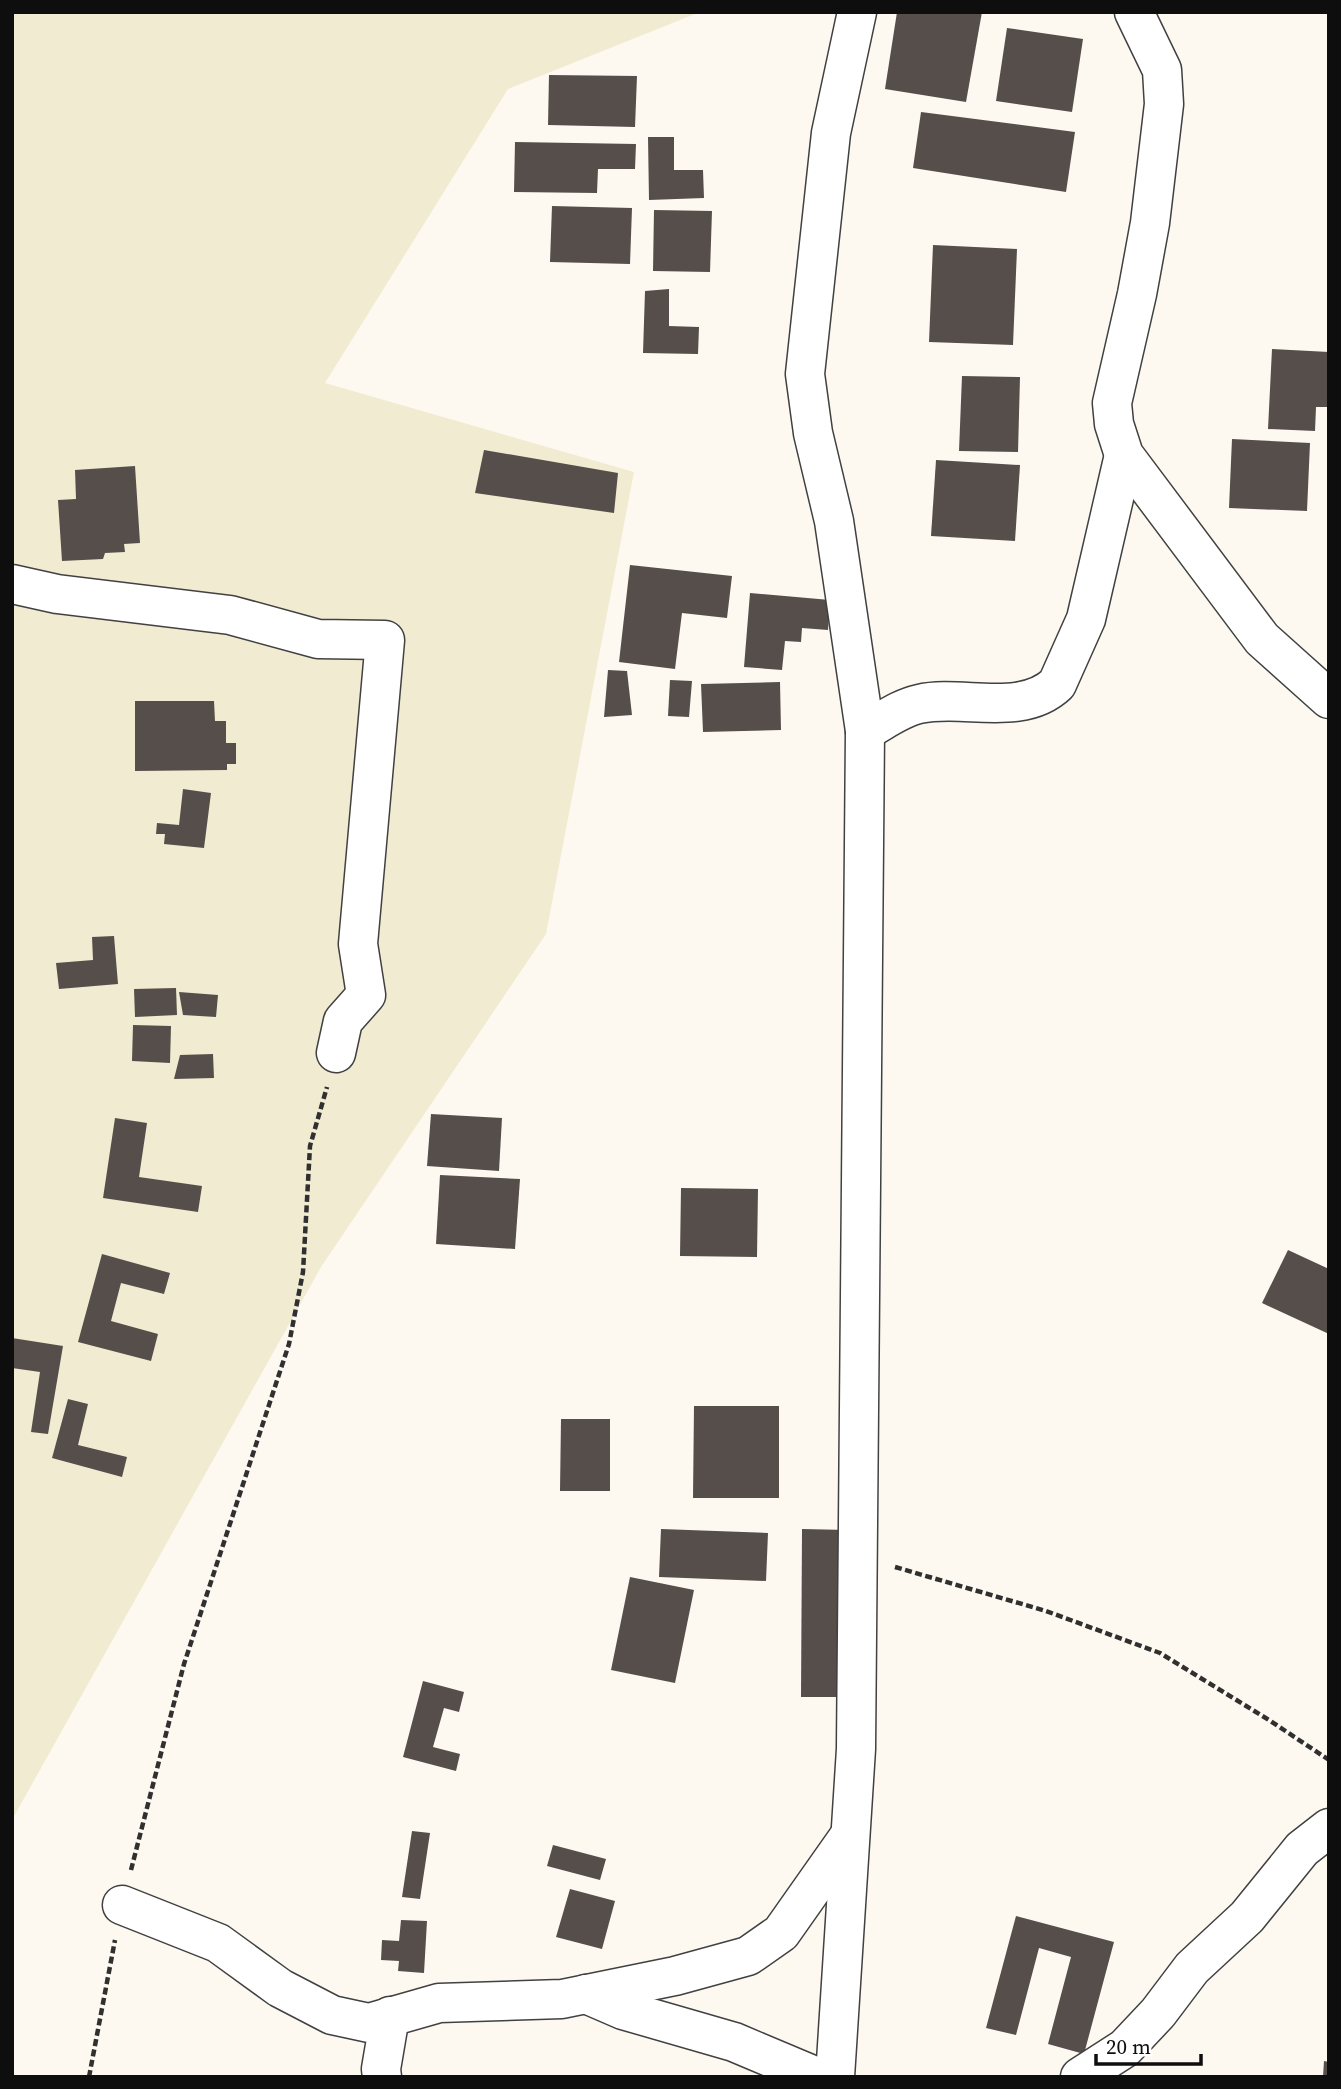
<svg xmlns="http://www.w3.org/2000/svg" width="1341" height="2089" font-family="'Source Serif 4',serif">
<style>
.farmland{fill:#f1ebd2}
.building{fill:#554e4b}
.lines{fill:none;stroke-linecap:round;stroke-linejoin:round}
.minor-casing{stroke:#414141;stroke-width:41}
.path{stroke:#303030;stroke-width:4.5;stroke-dasharray:7 3.5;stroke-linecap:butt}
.minor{stroke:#fff;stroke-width:38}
</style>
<rect width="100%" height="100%" fill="#fdf9f0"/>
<polygon class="farmland" points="12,12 700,12 508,89 325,383 634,472 546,934 321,1267 12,1820"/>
<g class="building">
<polygon points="897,12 982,12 966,102 885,89"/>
<polygon points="1007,28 1083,39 1072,112 996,101"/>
<polygon points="549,75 637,76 635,127 548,125"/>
<polygon points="921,112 1075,132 1066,192 913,168"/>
<polygon points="648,137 674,137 674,170 703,170 704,198 649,200"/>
<polygon points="515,142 636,144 635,169 598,169 597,193 514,192"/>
<polygon points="552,206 632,208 630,264 550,262"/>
<polygon points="654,210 712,211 710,272 653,271"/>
<polygon points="933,245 1017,249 1013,345 929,342"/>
<polygon points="669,289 669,326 699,327 698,354 643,353 645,291"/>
<polygon points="1272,349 1329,352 1329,407 1316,407 1315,431 1268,429"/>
<polygon points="962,376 1020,377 1018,452 959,451"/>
<polygon points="1232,439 1310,443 1307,511 1229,508"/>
<polygon points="484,450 618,473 614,513 475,493"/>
<polygon points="936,460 1020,465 1015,541 931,536"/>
<polygon points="135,466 140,543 124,544 125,552 105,553 103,559 62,561 58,500 76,499 75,470"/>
<polygon points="630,565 732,576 727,618 682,613 675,669 619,662"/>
<polygon points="750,593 830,600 828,630 802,628 801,642 785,641 782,670 744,667"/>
<polygon points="608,670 627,671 632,715 604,717"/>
<polygon points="670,680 692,681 689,717 668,716"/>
<polygon points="780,682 781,730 703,732 701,684"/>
<polygon points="135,701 214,701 215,721 226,721 226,743 236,743 236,764 227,764 227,770 135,771"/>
<polygon points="183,789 211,793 204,848 164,844 165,834 156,834 157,823 179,825"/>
<polygon points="114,936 118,984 59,989 56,963 93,960 92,937"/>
<polygon points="176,988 177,1015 135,1017 134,989"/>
<polygon points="179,992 218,995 216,1017 183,1015"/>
<polygon points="133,1025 171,1026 170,1063 132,1061"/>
<polygon points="213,1054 214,1078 174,1079 180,1055"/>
<polygon points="431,1114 502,1118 499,1171 427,1166"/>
<polygon points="115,1118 147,1123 139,1177 202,1186 198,1212 103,1198"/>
<polygon points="440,1175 520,1179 515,1249 436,1244"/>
<polygon points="681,1188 758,1189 757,1257 680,1256"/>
<polygon points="1288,1250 1329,1269 1329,1334 1262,1303"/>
<polygon points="102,1254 170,1273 164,1294 121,1283 111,1321 158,1334 151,1361 78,1342"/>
<polygon points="12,1338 63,1346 48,1434 31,1432 40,1372 12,1368"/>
<polygon points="68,1399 88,1404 78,1445 127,1457 122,1477 52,1458"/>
<polygon points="694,1406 779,1406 779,1498 693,1498"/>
<polygon points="561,1419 610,1419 610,1491 560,1491"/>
<polygon points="661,1529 768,1533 766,1581 659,1577"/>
<polygon points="802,1529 848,1530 847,1697 801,1697"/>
<polygon points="630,1577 694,1590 675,1683 611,1670"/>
<polygon points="423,1681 464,1692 459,1712 444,1708 433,1747 460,1754 456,1771 403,1757"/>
<polygon points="412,1831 430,1833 420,1899 402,1897"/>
<polygon points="553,1845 606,1859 600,1880 547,1866"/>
<polygon points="570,1889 615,1901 602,1949 556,1937"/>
<polygon points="1016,1916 1114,1942 1084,2054 1048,2044 1071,1957 1039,1948 1016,2035 986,2028"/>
<polygon points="401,1920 427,1921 424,1973 398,1971 399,1961 381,1960 382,1940 399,1941"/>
<polygon points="1324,2061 1329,2062 1329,2077 1323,2077"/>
</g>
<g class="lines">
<defs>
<g id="minor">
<polyline points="1134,12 1162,70 1164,104 1150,223 1137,294 1112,403 1114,424 1124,455 1262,639 1329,699"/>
<polyline points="12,584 57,594 230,615 318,639 385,640 358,944 366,995 343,1021 336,1053"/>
<path d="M865,731C882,722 900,708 919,704C962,694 1021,718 1057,684L1086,619L1124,455"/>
<polyline points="122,1905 218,1943 280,1988 332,2015 369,2023 439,2003 562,1999 675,1976 748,1956 781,1933 850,1835"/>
<polyline points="586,1994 623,2010 734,2042 817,2077"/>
<polyline points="382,2077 381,2069 390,2016"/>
<polyline points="835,2077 856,1749 865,731 834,521 813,433 805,374 831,133 857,12"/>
<polyline points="1080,2077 1125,2048 1158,2013 1192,1968 1247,1917 1302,1849 1329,1828"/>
</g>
</defs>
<use href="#minor" class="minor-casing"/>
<g class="path">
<polyline points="895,1567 1046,1611 1160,1653 1269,1720 1329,1760"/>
<polyline points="131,1870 184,1664 289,1344 303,1272 310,1146 327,1087"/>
<polyline points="89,2077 115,1940"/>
</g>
<use href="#minor" class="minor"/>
</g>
<rect width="1341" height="2089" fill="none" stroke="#0e0e0e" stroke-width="28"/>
<path d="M1096 2054v10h105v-10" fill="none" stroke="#0e0e0e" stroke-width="3.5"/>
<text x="1106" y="2054" font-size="21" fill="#0e0e0e" stroke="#ffffff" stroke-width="5" paint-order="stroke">20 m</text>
</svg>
